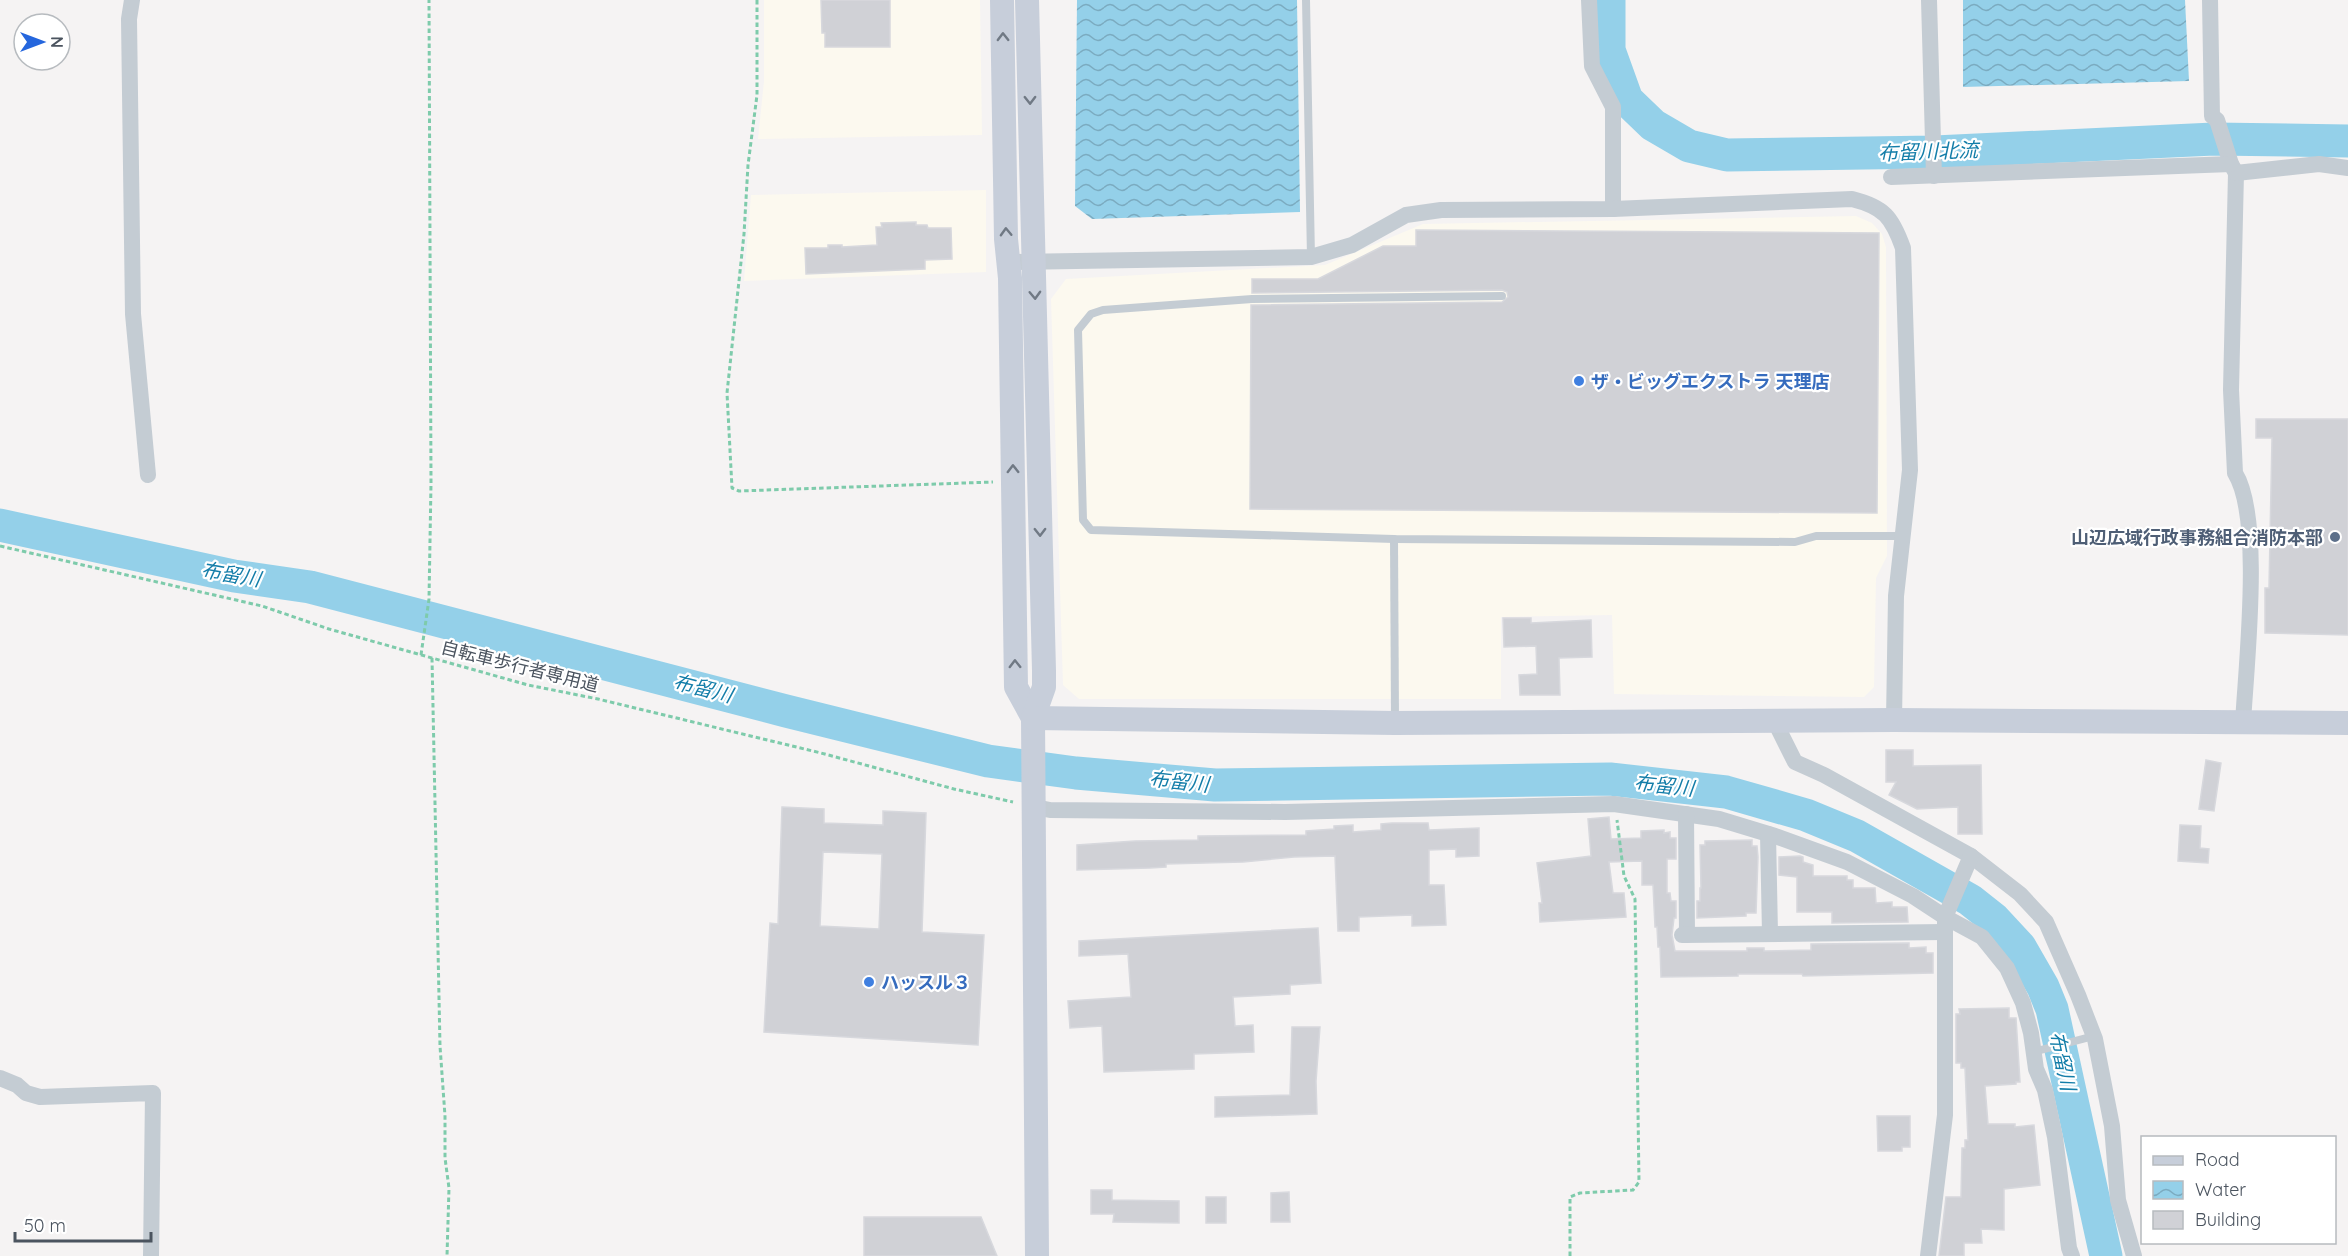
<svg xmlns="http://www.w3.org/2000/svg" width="2348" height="1256" font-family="Quicksand,'Noto Sans JP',sans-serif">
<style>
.commercial{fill:#fcf9ef}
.water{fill:url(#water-waves)}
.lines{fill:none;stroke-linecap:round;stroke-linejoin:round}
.river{stroke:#94d0e9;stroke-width:33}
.building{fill:#d0d1d6;stroke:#d7d8dd;stroke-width:1.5;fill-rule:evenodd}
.path{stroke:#7ecbab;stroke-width:3;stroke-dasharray:4.5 3;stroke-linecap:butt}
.lane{stroke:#c4ccd3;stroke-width:8}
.street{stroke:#c4ccd3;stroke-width:16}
.secondary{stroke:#c7ceda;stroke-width:24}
.oneway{stroke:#707984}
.shop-dot{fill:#3f7fe0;stroke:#fff;stroke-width:2}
.service-dot{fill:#5c6f8a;stroke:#fff;stroke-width:2}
.labels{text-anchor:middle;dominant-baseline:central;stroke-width:4.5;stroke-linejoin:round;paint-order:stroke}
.shop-label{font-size:18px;font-weight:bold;fill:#366cbe;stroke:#fff;text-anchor:start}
.service-label{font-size:18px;font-weight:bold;fill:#4e5e75;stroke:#fff;text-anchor:end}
.street-label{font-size:18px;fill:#4b545f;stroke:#fff}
.water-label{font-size:20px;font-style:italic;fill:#147ea9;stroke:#fff}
</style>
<defs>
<pattern id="water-waves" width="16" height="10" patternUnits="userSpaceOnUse" patternTransform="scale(1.5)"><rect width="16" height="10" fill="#94d0e9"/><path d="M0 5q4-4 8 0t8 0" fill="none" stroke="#7babc0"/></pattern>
</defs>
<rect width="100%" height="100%" fill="#f5f3f3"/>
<g class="commercial">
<polygon points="764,0 980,0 982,135 758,139 764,81"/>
<polygon points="986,190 986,272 744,281 751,195"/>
<polygon points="1856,216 1872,223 1882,234 1886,247 1887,556 1876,578 1874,687 1864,697 1614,694 1612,615 1501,617 1501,699 1079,699 1063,685 1051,299 1066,279 1325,265 1423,224"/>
</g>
<g class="water">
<polygon points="1077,0 1297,0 1300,212 1092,219 1075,206"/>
<polygon points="1963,0 2185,0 2189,81 1963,87"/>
</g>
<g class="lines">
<g class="river">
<polyline points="1609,0 1609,50 1627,100 1653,125 1689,146 1727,155 1935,152 2214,139 2348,141"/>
<polyline points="0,525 234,576 310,587 786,711 988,761 1076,773 1215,785 1610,779 1726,792 1806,815 1857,836 1970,900 1994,919 2020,947 2043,987 2052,1009 2106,1256"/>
</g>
</g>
<g class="building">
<polygon points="821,0 890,0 890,47 825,47 825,33 822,33"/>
<polygon points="916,222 916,225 927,225 928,228 951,228 952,259 925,260 925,269 806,274 805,248 828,248 828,245 842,245 842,247 877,245 876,227 882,227 881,223"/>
<polygon points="1416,230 1879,233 1877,513 1250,509 1251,305 1502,302 1508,297 1507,292 1502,290 1252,293 1252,279 1318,279 1383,246 1416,246"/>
<polygon points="2256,419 2348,419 2348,635 2265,633 2265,588 2269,588 2272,438 2256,438"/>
<polygon points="1503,618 1531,618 1531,623 1591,620 1592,657 1559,658 1560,695 1520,695 1519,675 1537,674 1536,646 1504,647"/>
<polygon points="1886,750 1913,750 1913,766 1981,765 1982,834 1958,834 1958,807 1917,809 1889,795 1896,782 1886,782"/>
<polygon points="2206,760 2221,763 2214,811 2199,809"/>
<path d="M782,807L824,809V823L883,825V811L926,813L922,932L984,935L978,1045L764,1032L770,923L778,924ZM823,852L882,854L879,929L820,926Z"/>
<polygon points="1609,817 1611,839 1641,838 1641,831 1664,830 1664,833 1670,832 1670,838 1676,838 1676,859 1667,859 1667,893 1670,893 1671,901 1676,901 1676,918 1674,918 1672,935 1675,951 1747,951 1747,948 1764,948 1764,951 1811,950 1811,944 1909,943 1909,948 1926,947 1926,953 1933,953 1933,973 1803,976 1802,974 1738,974 1738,976 1661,977 1660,947 1658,947 1657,927 1655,927 1653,885 1642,885 1642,861 1609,862 1613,893 1624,893 1626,917 1540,922 1539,903 1542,903 1537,863 1591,856 1588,819"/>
<polygon points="1392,823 1428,823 1429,830 1479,828 1479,856 1456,857 1456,849 1429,850 1429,885 1444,885 1446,925 1412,926 1412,915 1359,917 1359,931 1338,931 1335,856 1294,857 1243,862 1166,864 1166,867 1150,868 1077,870 1077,845 1135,841 1198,840 1198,836 1306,835 1306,831 1334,829 1334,826 1353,825 1353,832 1381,830 1381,824"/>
<polygon points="2180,825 2201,826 2200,848 2209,849 2208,863 2178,861"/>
<polygon points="1752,840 1752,846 1757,846 1758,857 1756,913 1746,913 1746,916 1697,918 1697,901 1700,901 1700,888 1701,888 1700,845 1705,845 1705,841"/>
<polygon points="1800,856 1803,857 1803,862 1813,865 1813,876 1847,876 1847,880 1853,880 1853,888 1875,888 1876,903 1892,902 1892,907 1907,907 1908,922 1832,923 1832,912 1797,912 1797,877 1779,875 1779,857"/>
<polygon points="1318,928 1321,983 1290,985 1290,994 1233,997 1235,1026 1253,1025 1254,1052 1194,1054 1194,1069 1104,1072 1102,1026 1070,1028 1068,1001 1131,997 1128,954 1079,956 1079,941"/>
<polygon points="2009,1008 2009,1018 2016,1018 2020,1082 2016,1082 2016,1084 1985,1086 1988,1124 2015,1124 2015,1127 2034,1125 2040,1185 2004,1189 2004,1230 1981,1229 1982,1243 1964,1243 1964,1256 1939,1256 1946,1197 1961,1197 1962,1148 1965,1148 1965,1140 1968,1140 1965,1068 1961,1068 1961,1063 1956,1063 1956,1014 1960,1014 1959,1009"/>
<polygon points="1292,1027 1320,1027 1316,1081 1317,1114 1215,1117 1215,1097 1290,1095"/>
<polygon points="1877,1116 1910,1116 1910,1147 1902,1147 1902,1151 1878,1151"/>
<polygon points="1091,1190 1112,1190 1112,1200 1179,1201 1179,1223 1113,1222 1114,1214 1091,1214"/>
<polygon points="1289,1192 1290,1222 1271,1222 1271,1193"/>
<rect x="1206" y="1197" width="20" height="26"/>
<polygon points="864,1217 981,1217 997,1256 864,1256"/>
</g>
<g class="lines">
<g class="path">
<polyline points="757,0 757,95 748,165 744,234 727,393 732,488 739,491 993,482"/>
<polyline points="0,546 262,606 329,629 528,685 598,699 821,753 954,789 1013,802"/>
<polyline points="421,655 429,599 431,483 429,0"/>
<polyline points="432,658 440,1046 445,1116 445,1158 449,1188 447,1256"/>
<polyline points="1570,1256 1570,1197 1580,1193 1633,1190 1639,1182 1635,899 1624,876 1617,820"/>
</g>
<g class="lane">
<polyline points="1306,0 1311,257"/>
<polyline points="1502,296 1252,299 1103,310 1091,314 1078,330 1083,520 1091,530 1394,539 1795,542 1816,536 1903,536"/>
<polyline points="1394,539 1395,720"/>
<polyline points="2033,1052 2094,1036"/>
</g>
<g class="street">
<polyline points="132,0 129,19 133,314 148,475"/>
<polyline points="1589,0 1592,66 1613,107 1613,209"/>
<polyline points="1929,0 1934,176"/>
<path d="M2210,0L2212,116L2217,120L2231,164L2236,173L2231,390L2235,473C2263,518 2246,665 2243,723"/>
<polyline points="2236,173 2319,164 2348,168"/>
<polyline points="1891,177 2231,164"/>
<path d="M1009,262L1311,257L1352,245L1406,215L1441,210L1613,209L1852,199C1884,207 1892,217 1903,248L1910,470L1896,596L1894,720"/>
<polyline points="1775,722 1795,762 1824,775 1971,856 2020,894 2046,922 2078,995 2095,1039 2112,1126 2118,1200 2134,1256"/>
<polyline points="1035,807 1050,810 1285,812 1614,804 1719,819 1775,836 1847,862 1913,896 1945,917 1982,937 2007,968 2023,1003 2031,1033 2036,1069 2045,1090 2055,1137 2069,1248 2072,1256"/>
<polyline points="1686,814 1687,935"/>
<polyline points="1768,834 1770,934"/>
<polyline points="1682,935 1945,932"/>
<polyline points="0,1078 17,1085 26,1093 40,1097 153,1093 151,1256"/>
<polyline points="1928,1256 1945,1115 1945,917 1971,856"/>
</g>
<g class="secondary">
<polyline points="1002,0 1006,239 1010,278 1016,687 1033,718"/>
<polyline points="1027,0 1044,671 1044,687 1033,718 1037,1256"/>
<polyline points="1033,718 1395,723 1894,720 2348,723"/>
</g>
</g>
<defs><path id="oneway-chevron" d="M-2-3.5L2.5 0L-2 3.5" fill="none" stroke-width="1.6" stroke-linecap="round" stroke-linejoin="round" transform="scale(1.5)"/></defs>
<g class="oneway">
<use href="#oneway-chevron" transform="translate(1003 37) rotate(-91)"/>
<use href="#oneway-chevron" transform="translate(1030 100) rotate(89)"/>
<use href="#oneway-chevron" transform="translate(1006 232) rotate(-92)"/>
<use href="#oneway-chevron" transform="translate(1035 295) rotate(88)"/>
<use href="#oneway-chevron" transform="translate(1013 469) rotate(-91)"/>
<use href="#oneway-chevron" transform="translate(1040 532) rotate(89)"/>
<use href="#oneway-chevron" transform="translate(1015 664) rotate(-91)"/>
</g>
<g class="shop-dot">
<circle cx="1579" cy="381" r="6"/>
<circle cx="869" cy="982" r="6"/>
</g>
<circle class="service-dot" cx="2335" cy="537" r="6"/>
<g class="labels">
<g class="shop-label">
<text x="1591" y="381">ザ・ビッグエクストラ 天理店</text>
<text x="881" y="982">ハッスル３</text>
</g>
<g class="service-label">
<text x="2323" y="537">山辺広域行政事務組合消防本部</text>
</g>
<g class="street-label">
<text transform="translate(520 666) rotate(14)">自転車歩行者専用道</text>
</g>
<g class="water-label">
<text transform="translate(1928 151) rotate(-2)">布留川北流</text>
<text transform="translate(231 574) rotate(10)">布留川</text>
<text transform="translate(703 688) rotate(14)">布留川</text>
<text transform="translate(1179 781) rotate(6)">布留川</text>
<text transform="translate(1664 785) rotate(6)">布留川</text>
<text transform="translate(2063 1061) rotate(78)">布留川</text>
</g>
</g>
<rect x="2141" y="1136" width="195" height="108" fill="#ffffff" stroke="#b7bbbf" stroke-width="1.5"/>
<rect x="2153" y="1156" width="30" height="9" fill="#c7ceda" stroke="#b7bbbf" stroke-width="1.5"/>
<text x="2195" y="1166" font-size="18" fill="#4b545f">Road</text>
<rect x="2153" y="1181" width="30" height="18" fill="url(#water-waves)" stroke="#b7bbbf" stroke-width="1.5"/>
<text x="2195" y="1196" font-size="18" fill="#4b545f">Water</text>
<rect x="2153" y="1211" width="30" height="18" fill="#d0d1d6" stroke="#b7bbbf" stroke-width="1.5"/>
<text x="2195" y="1226" font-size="18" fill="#4b545f">Building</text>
<g transform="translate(42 42) rotate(90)"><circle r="28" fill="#ffffff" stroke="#b7bbbf" stroke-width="1.5"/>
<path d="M0-4.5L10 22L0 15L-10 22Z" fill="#2566dd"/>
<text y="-9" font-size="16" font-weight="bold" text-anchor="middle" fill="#4b545f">N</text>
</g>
<path d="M15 1232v9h136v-9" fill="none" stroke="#4b545f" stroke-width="3"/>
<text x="24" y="1232" font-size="18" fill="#4b545f" stroke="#ffffff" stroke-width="4.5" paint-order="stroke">50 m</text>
</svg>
